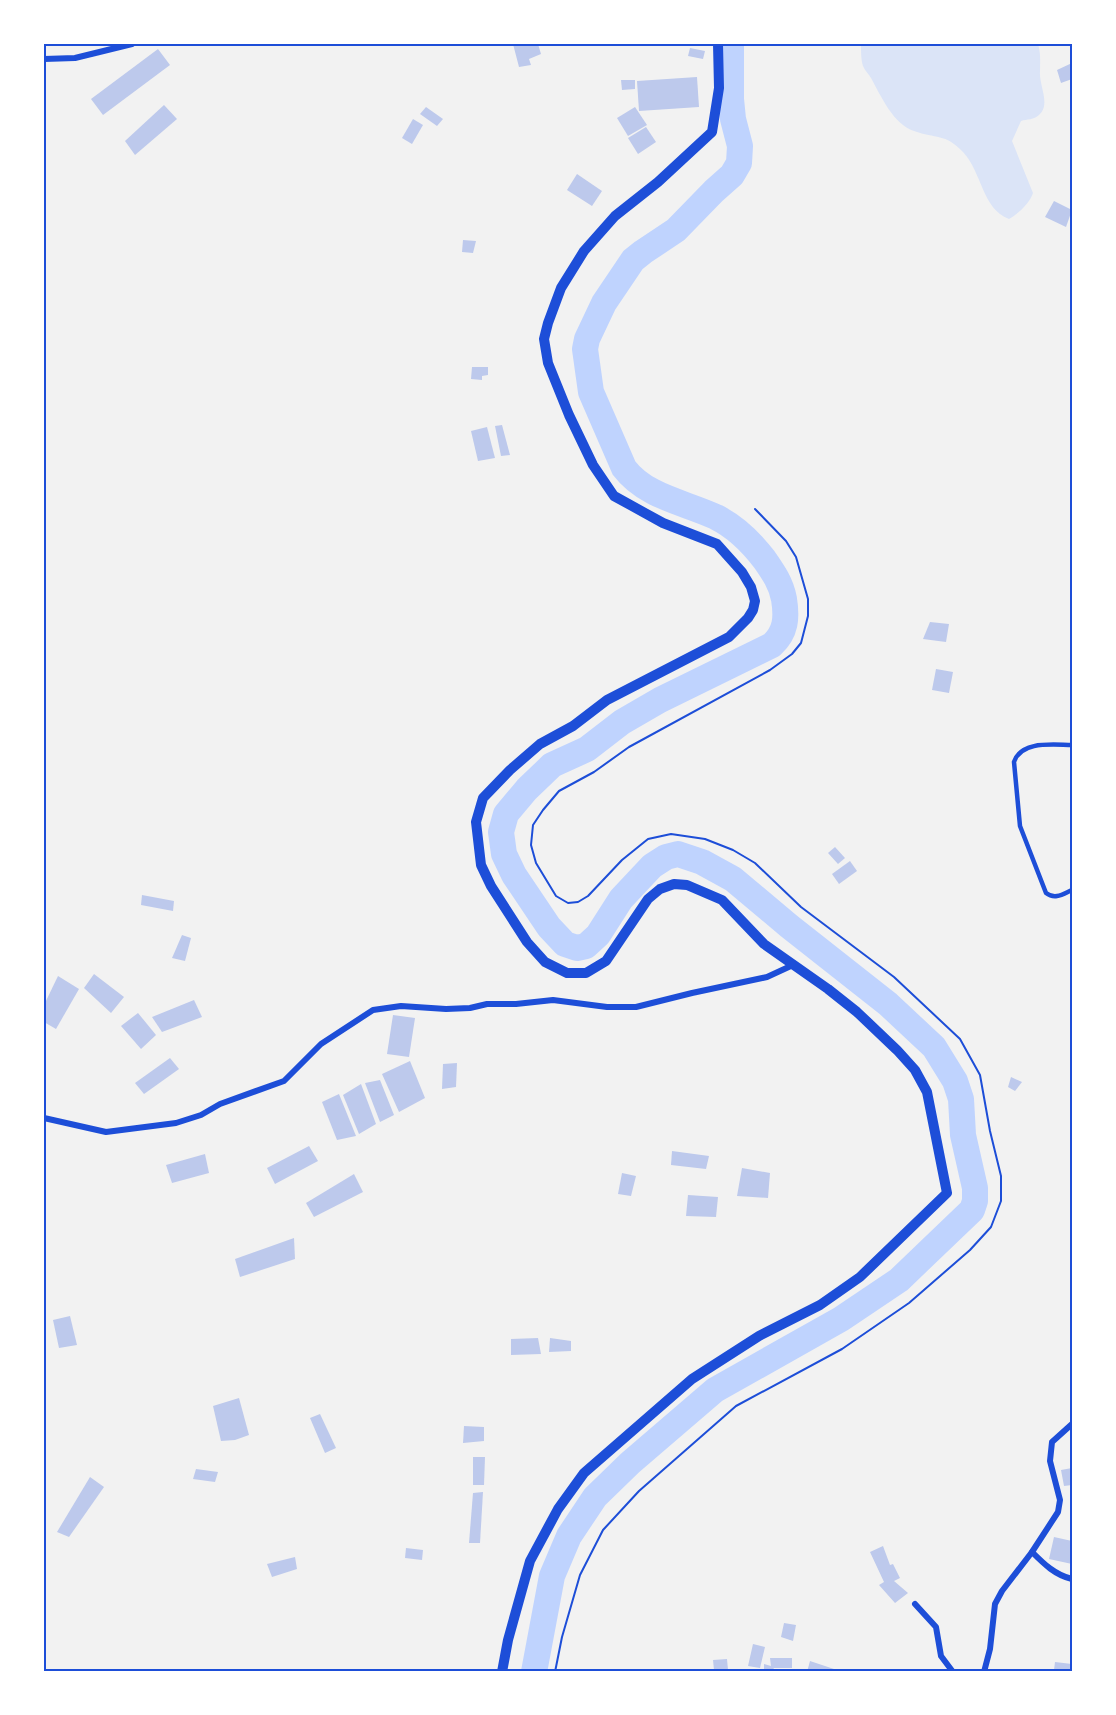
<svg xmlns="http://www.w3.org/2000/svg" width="1116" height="1715" font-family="'Source Sans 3',sans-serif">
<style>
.green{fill:#dbe4f7}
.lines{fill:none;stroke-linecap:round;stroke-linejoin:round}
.river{stroke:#bfd3fe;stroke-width:26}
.building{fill:#bdc9ec}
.path{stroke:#1d4ed8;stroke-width:2}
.service{stroke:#1d4ed8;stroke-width:4.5}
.minor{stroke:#1d4ed8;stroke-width:6}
.tertiary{stroke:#1d4ed8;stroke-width:10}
.neatline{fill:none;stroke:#1d4ed8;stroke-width:2}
</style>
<rect width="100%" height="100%" fill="#f2f2f2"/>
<path class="green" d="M861,44H1038C1041,54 1040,62 1040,72C1039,85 1051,105 1039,115C1034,120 1027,119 1021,121L1012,141L1033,193C1030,203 1018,214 1009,219C982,209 982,172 963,152C945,133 936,139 914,131C893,124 881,96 871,78C869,74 865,71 863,66C861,60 861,51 861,44Z"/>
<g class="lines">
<path class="river" d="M534,1672L552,1576L569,1536L595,1497L630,1463L715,1390L841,1319L899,1280L972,1210L975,1201V1188L963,1135L961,1099L955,1081L934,1047L888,1004L789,926L733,879L702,862L678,854L666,857L652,866L621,899L598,935L586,946L577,948L565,944L549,927L514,875L504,854L501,832L506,814L527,789L552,765L587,749L622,722L660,700L772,645C786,632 787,618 784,599C781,583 773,572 764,559C751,542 734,526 716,517C684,502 646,497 624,468L591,392L585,349L587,339L604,303L633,260L643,252L676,230L714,191L732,175L739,163L740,146L733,119L731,99V44"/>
</g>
<g class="building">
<polygon points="513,44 538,44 541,54 529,59 531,65 519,67"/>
<polygon points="690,48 705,51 703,59 688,56"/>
<polygon points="158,49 170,65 103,115 91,99"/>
<polygon points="1072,63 1072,79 1061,83 1057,70"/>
<polygon points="697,77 699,107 639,111 637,81"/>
<polygon points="621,80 635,80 635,89 622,90"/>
<polygon points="164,105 177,119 135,155 125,141"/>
<polygon points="426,107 443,119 437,126 420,114"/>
<polygon points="635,107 647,125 628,136 617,118"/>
<polygon points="413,119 423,125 412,144 402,138"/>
<polygon points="646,127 656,142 638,154 628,138"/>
<polygon points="577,174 602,191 592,206 567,190"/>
<polygon points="1054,201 1072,210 1066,227 1045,217"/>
<polygon points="463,240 476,241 473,253 462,252"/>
<polygon points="472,367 488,367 488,375 482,376 482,380 471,379"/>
<polygon points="502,425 510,455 501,456 495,426"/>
<polygon points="487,427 495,458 478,461 471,431"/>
<polygon points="930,622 949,624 946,642 923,639"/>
<polygon points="936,669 953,672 949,693 932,690"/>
<polygon points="835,847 845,858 838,864 828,853"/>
<polygon points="850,861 857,871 839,884 832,874"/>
<polygon points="142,895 174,901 173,911 141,905"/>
<polygon points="182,935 191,938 185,961 172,958"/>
<polygon points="94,974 124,997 111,1013 84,988"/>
<polygon points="58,976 79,989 56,1029 44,1022 44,1005"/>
<polygon points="194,1000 202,1017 162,1032 152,1017"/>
<polygon points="138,1013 156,1035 141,1049 121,1026"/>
<polygon points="393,1015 415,1018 409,1057 387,1054"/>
<polygon points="170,1058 179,1069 144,1094 135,1083"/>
<polygon points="410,1061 425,1098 399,1112 382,1074"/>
<polygon points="457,1063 456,1087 442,1089 443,1064"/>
<polygon points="1011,1077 1022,1082 1015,1091 1008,1087"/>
<polygon points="380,1080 394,1115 380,1122 365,1083"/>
<polygon points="361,1084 376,1124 359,1134 343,1095"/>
<polygon points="339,1094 356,1136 337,1140 322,1102"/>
<polygon points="309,1146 318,1161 275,1184 267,1168"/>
<polygon points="672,1151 709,1156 706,1169 671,1165"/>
<polygon points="205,1154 209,1173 172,1183 166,1165"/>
<polygon points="742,1168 770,1173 768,1198 737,1196"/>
<polygon points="622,1173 636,1176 631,1196 618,1194"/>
<polygon points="354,1174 363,1192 314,1217 306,1203"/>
<polygon points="688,1195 718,1197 716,1217 686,1216"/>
<polygon points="294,1238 295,1259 240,1277 235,1259"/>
<polygon points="70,1316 77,1345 59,1348 53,1320"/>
<polygon points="538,1338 541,1354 511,1355 511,1339"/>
<polygon points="550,1338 571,1341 571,1351 549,1352"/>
<polygon points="239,1398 249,1435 235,1440 221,1441 213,1406"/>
<polygon points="320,1414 336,1448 325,1453 310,1418"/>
<polygon points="464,1426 484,1427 484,1441 463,1443"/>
<polygon points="473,1457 485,1457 484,1485 473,1485"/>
<polygon points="1072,1468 1072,1485 1064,1486 1061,1470"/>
<polygon points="196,1469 218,1472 215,1482 193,1479"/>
<polygon points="90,1477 104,1487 69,1537 57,1532"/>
<polygon points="483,1492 480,1543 469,1543 473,1493"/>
<polygon points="1054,1537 1072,1541 1072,1564 1049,1559"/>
<polygon points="883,1546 890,1565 893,1564 900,1578 894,1581 908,1593 895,1603 879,1585 884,1582 870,1552"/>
<polygon points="406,1548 423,1550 422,1560 405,1558"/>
<polygon points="295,1557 297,1569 272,1577 267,1564"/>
<polygon points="784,1623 796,1625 793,1641 781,1637"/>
<polygon points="753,1644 765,1647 760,1668 748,1666"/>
<polygon points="770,1658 792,1658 792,1668 774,1668 772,1671 764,1671 764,1664 771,1666"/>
<polygon points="727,1659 728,1670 714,1670 713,1660"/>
<polygon points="810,1661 840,1671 840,1672 807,1672"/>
<polygon points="1055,1662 1072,1664 1072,1672 1054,1670"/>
</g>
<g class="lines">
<polyline class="path" points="555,1672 562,1637 580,1575 603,1530 639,1491 736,1406 842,1349 909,1303 970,1250 991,1227 1001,1201 1001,1176 990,1131 980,1075 960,1039 894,977 801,907 755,863 733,850 705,839 671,834 648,839 622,860 588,896 578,902 568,903 556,896 536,863 531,845 533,825 543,810 559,791 594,772 629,747 770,670 792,654 801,643 808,616 808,599 796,557 786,541 755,509"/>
<path class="service" d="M1072,745C1054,745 1021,740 1014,762L1020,826L1046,893C1055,900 1063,894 1072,890"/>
<g class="minor">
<polyline points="44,59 75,58 132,44"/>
<polyline points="44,1118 106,1132 176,1123 201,1115 220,1104 284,1081 321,1044 373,1010 401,1006 446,1009 470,1008 487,1004 516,1004 553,1000 607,1007 636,1007 692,993 767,977 793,965"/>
<path d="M1032,1552C1044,1564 1055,1575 1072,1579"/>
<polyline points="915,1604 936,1627 941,1656 953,1672"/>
<polyline points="984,1672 990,1649 995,1604 1002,1591 1032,1552 1058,1512 1060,1500 1050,1461 1052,1442 1072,1424"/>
</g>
<polyline class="tertiary" points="502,1672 508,1640 530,1561 558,1509 584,1473 692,1379 759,1336 820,1305 860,1277 947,1193 927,1092 915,1070 897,1050 857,1012 828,989 764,944 722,900 687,885 674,884 660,889 648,899 606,961 586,973 567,973 545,962 527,942 491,886 481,865 476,822 483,798 510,770 540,744 573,726 607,700 729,637 748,618 753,610 755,601 751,587 742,572 717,544 663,523 614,496 593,465 569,415 548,363 544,339 548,323 561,288 584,251 615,216 658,182 712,132 719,88 718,44"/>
</g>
<rect width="1116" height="1715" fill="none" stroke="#ffffff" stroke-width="90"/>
<rect x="45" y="45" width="1026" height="1625" class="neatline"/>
</svg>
